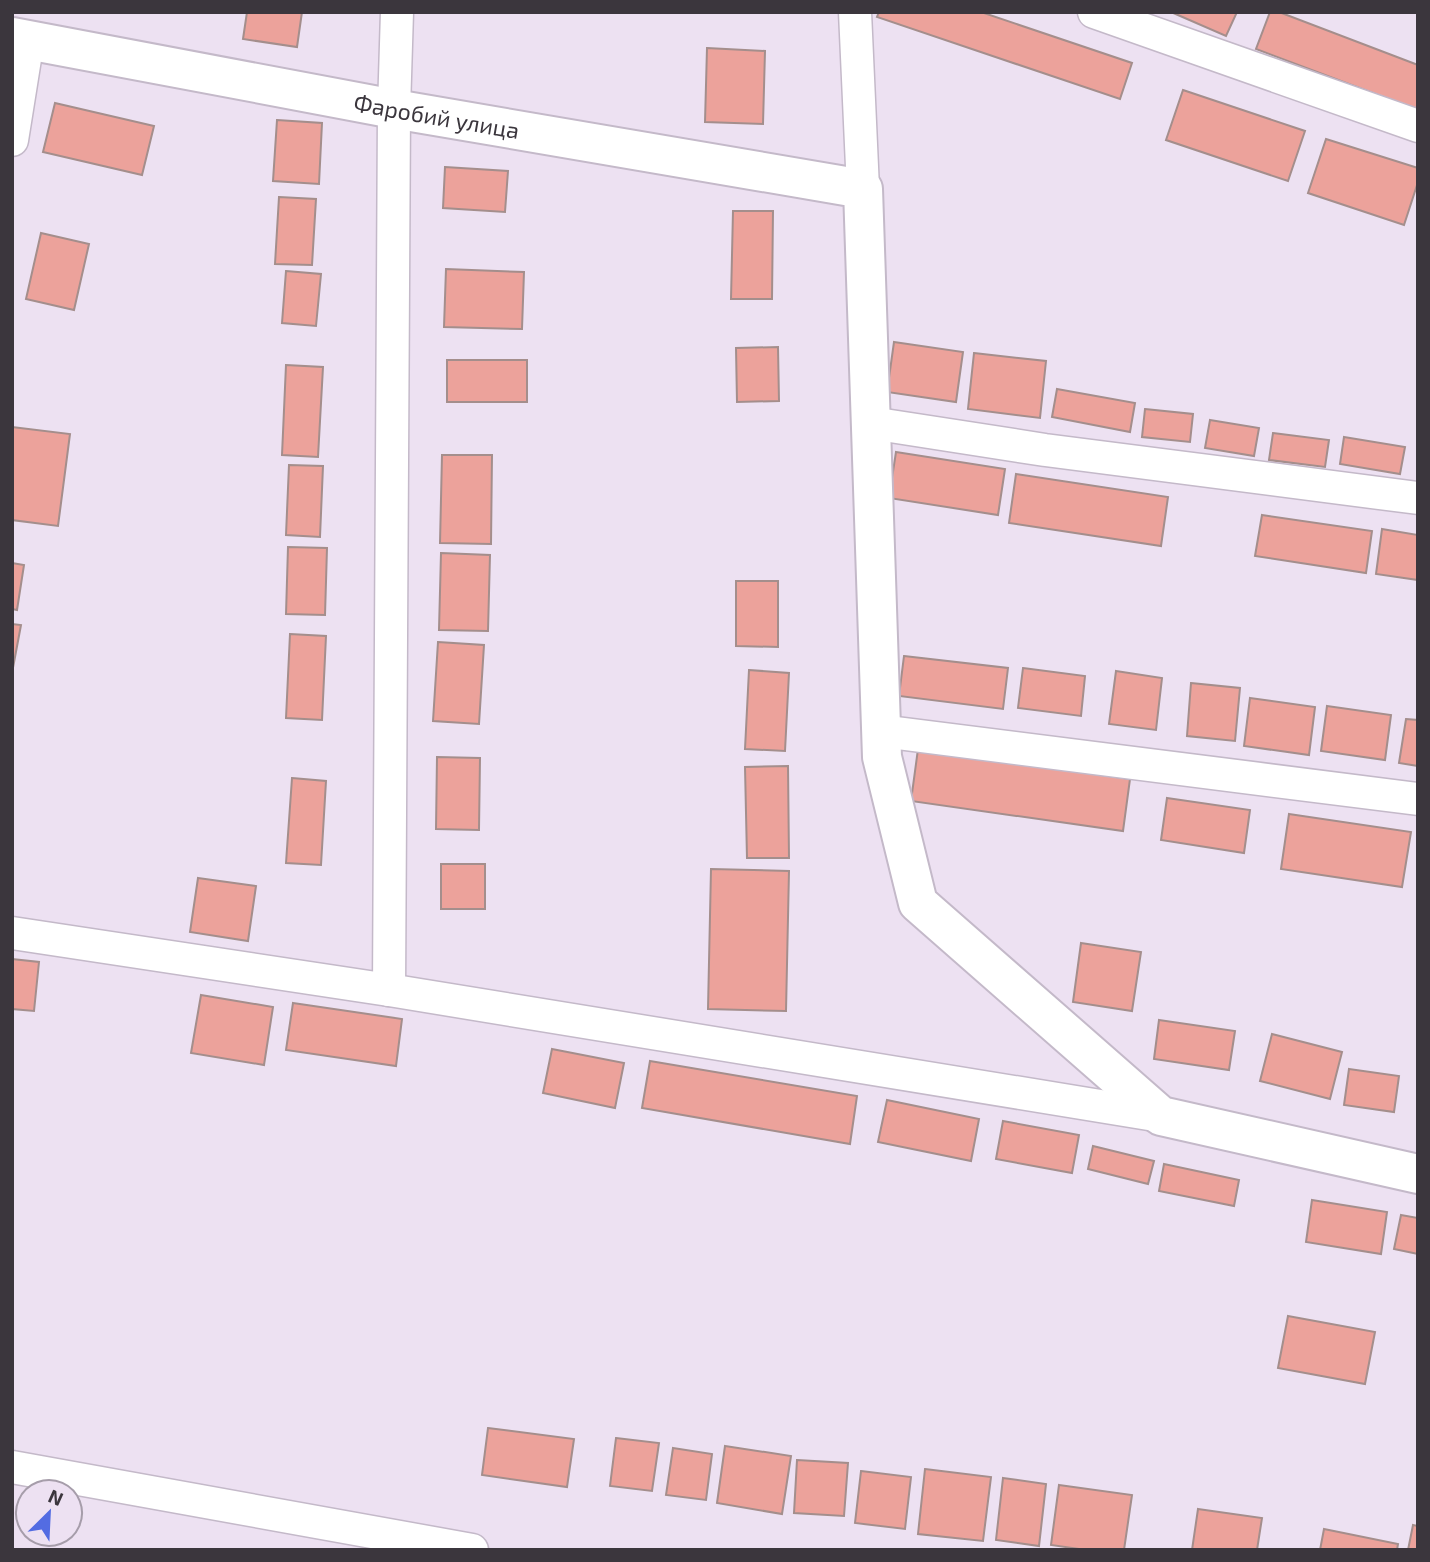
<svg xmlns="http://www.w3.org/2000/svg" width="1430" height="1562" font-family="'Exo 2',sans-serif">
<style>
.building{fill:#eca29b;stroke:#a48e8c;stroke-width:2}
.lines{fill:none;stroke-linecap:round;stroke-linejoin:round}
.minor-casing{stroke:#c4b9c9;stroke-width:35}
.tertiary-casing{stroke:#c4b9c9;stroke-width:42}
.minor{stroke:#fff;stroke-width:32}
.tertiary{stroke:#fff;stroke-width:38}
.labels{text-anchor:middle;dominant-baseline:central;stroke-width:5;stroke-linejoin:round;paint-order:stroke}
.street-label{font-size:23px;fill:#3b363d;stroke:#ede1f2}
</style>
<rect width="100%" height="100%" fill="#ede1f2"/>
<g class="building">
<polygon points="247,12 302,12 297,47 243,39"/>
<polygon points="879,12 981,12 1132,63 1120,99 877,17"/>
<polygon points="1171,12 1237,12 1226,36"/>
<polygon points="1270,12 1279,12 1418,65 1418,110 1256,49"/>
<polygon points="707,48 765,51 763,124 705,122"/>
<polygon points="1183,90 1305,131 1288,181 1166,140"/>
<polygon points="55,103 154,126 142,175 43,152"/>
<polygon points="277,120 322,123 319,184 273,181"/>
<polygon points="1326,139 1418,168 1418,182 1404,225 1308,193"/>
<polygon points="445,167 508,171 505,212 443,208"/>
<polygon points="279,197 316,199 312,265 275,264"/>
<polygon points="733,211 773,211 772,299 731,299"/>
<polygon points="41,233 89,244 74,310 26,299"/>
<polygon points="446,269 524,272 522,329 444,327"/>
<polygon points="286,271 321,274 316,326 282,323"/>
<polygon points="894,342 963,352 956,402 887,392"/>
<polygon points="778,347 779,401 737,402 736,348"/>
<polygon points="974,353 1046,361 1040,418 968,409"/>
<rect x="447" y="360" width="80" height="42"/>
<polygon points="286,365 323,367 318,457 282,455"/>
<polygon points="1057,389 1135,403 1130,432 1052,417"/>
<polygon points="1145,409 1193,414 1190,442 1142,437"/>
<polygon points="1210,420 1259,428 1254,456 1205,448"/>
<polygon points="12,427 70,434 58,526 12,520"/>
<polygon points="1273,433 1329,440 1325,467 1269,460"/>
<polygon points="1344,437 1405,447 1400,474 1340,464"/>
<polygon points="896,452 1005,469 998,515 889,498"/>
<polygon points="442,455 492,455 491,544 440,543"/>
<polygon points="289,465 323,466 320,537 286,535"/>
<polygon points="1016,474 1168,497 1161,546 1009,523"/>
<polygon points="1262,515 1372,531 1366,573 1255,556"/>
<polygon points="1382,529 1418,535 1418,580 1376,574"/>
<polygon points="288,547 327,548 325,615 286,614"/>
<polygon points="441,553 490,555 488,631 439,630"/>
<polygon points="12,563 24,565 17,610 12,609"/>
<polygon points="736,581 778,581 778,647 736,646"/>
<polygon points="12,624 21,625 12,673"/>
<polygon points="290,634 326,636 322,720 286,718"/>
<polygon points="438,642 484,645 479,724 433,721"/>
<polygon points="904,656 1008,668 1003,709 899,696"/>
<polygon points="1023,668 1085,676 1081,716 1018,708"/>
<polygon points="749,670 789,673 785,751 745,749"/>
<polygon points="1116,671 1162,678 1156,730 1109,724"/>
<polygon points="1191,683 1240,688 1235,741 1187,736"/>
<polygon points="1250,698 1315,707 1309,755 1244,746"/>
<polygon points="1327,706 1391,715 1385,760 1321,751"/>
<polygon points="1406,719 1418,720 1418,766 1399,763"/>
<polygon points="918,749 1130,779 1123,831 911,801"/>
<polygon points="437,757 480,758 479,830 436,829"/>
<polygon points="788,766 789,858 747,858 745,767"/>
<polygon points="292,778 326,781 321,865 286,863"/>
<polygon points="1167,798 1250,810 1244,853 1161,840"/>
<polygon points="1289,814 1411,832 1402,887 1281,869"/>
<rect x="441" y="864" width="44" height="45"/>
<polygon points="711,869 789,871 786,1011 708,1009"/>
<polygon points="198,878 256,886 248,941 190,932"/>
<polygon points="1081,943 1141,952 1132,1011 1073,1002"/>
<polygon points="12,959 39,962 34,1011 12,1009"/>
<polygon points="201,995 273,1007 264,1065 191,1053"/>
<polygon points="293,1003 402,1019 396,1066 286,1050"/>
<polygon points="1159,1020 1235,1031 1229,1070 1154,1059"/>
<polygon points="1272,1034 1342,1052 1330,1099 1260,1081"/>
<polygon points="552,1049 624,1063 615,1108 543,1093"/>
<polygon points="650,1061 857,1096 850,1144 642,1108"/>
<polygon points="1349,1069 1399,1076 1394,1112 1344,1105"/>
<polygon points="887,1100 979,1119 971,1161 878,1142"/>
<polygon points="1003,1121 1079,1135 1072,1173 996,1159"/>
<polygon points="1093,1146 1154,1161 1148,1184 1088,1169"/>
<polygon points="1164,1164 1239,1180 1234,1206 1159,1191"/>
<polygon points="1312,1200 1387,1212 1381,1254 1306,1242"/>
<polygon points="1401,1215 1418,1218 1418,1254 1394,1249"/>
<polygon points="1288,1316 1375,1332 1365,1384 1278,1368"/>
<polygon points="488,1428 574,1439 567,1487 482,1475"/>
<polygon points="616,1438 659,1443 652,1491 610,1486"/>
<polygon points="725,1446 791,1456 782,1514 717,1503"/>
<polygon points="673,1448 712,1454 706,1500 666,1495"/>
<polygon points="797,1460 848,1463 844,1516 794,1513"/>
<polygon points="925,1469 991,1477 983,1541 918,1534"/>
<polygon points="861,1471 911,1477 905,1529 855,1523"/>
<polygon points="1003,1478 1046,1484 1039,1546 996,1540"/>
<polygon points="1059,1485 1132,1495 1124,1550 1086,1550 1051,1545"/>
<polygon points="1198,1509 1262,1518 1257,1550 1192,1550"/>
<polygon points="1413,1525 1418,1526 1418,1550 1408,1550"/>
<polygon points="1324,1529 1398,1544 1397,1550 1320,1550"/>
</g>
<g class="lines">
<defs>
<g id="minor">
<polyline points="855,12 863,189"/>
<polyline points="1094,12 1418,126"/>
<polyline points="12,140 28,40"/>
<polyline points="871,423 1045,450 1418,498"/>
<polyline points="881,731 1418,799"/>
<polyline points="12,933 389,990 1161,1116"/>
<polyline points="389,990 394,109 397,12"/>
<polyline points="12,1467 472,1550"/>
</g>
<g id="tertiary">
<path id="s1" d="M12,37L394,109L863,189L882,757L918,903L1161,1116L1418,1174"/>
</g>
</defs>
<use href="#minor" class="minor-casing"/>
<use href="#tertiary" class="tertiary-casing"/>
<use href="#minor" class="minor"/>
<use href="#tertiary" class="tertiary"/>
</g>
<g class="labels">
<g class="street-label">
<text stroke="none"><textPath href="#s1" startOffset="432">Фаробий улица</textPath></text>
</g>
</g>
<rect width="1430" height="1562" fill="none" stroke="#3b363d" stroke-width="28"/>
<g transform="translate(49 1513) rotate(24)"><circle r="33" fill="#ede1f2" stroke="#a69daa" stroke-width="2"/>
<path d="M0-5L12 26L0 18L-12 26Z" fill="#536ce2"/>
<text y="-10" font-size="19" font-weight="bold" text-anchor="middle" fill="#3b363d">N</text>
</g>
</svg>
